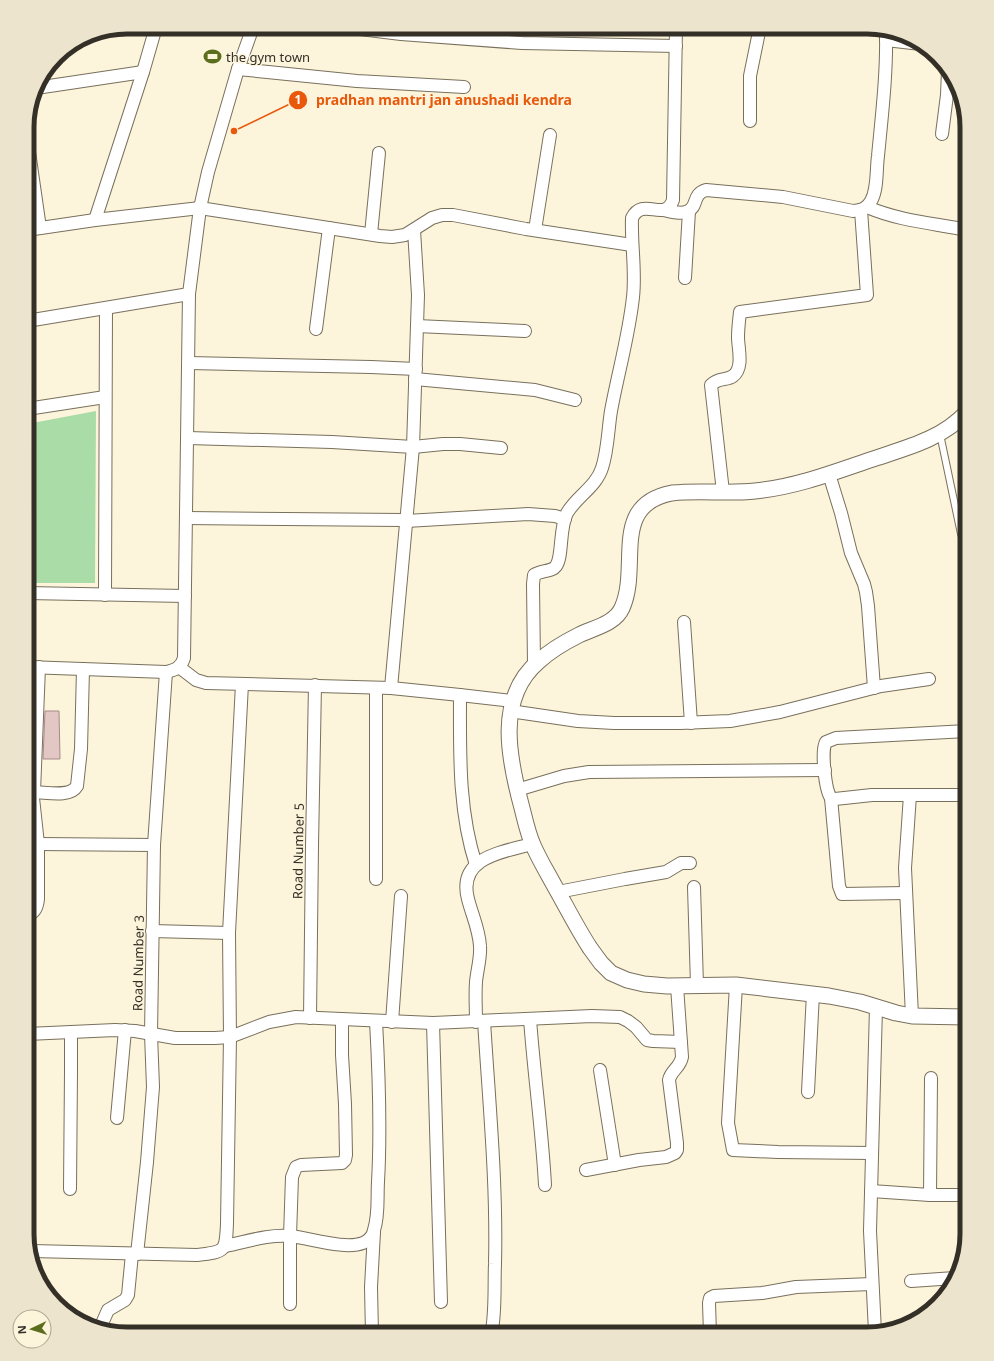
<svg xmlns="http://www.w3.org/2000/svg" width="994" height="1361" font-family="'Noto Sans',sans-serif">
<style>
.green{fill:#a9dca7}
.building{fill:#e3c7c4;stroke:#a68b89}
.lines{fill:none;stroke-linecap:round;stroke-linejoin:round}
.service-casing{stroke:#79705c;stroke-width:8}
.minor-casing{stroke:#79705c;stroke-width:14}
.tertiary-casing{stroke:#79705c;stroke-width:17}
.service{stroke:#fff;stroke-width:6}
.minor{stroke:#fff;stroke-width:12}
.tertiary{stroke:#fff;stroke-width:15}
.labels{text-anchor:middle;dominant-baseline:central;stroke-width:3;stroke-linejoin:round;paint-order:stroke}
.poi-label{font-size:13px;fill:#343027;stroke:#fdf4dc;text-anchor:start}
.street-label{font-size:13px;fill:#343027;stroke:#fdf4dc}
.rim{fill:none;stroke:#343027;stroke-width:5}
.leader{fill:none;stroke:#e8590c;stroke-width:1.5}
.callout-dot{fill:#e8590c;stroke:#fdf4dc;stroke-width:1.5}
.mark-label{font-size:12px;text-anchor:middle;font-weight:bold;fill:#fff}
.callout-label{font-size:14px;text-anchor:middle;font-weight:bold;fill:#e8590c;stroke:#fdf4dc;stroke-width:3;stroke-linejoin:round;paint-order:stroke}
</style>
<rect width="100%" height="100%" fill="#fdf4dc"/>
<polygon class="green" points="96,411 95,583 27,583 27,424"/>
<polygon class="building" points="45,711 59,711 60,759 43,759"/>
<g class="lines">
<defs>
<polyline id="service" points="940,434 961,534"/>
<g id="minor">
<polyline points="344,27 401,34 522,43 676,46"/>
<polyline points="886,40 921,44"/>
<polyline points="238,69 357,81 464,87"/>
<polyline points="36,88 143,72"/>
<polyline points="750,121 750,76 760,27"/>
<polyline points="942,134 947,95 948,71"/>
<polyline points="27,138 40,228"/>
<path d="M867,207C900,221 932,223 967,230"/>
<path d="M663,210C670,211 681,215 688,211C698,207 692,194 706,190L783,197L853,211C861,210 867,209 871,201C878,189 876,170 878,156C882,114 887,73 886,31"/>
<polyline points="95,220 143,72 156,27"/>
<polyline points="27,230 95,220 200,208 380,236 392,237 405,235 432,218 442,215 453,215 526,229 632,245"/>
<polyline points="535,230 550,135"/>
<polyline points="371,234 379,153"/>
<polyline points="685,278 689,211"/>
<polyline points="27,321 189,294"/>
<polyline points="417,326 525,331"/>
<polyline points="316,329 329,228"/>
<polyline points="189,363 371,367 416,369"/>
<polyline points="415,379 535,390 575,400"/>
<polyline points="27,409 105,397"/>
<polyline points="188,438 332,442 413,447 443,444 460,444 501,448"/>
<polyline points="829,474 841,513 851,553 864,584 866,592 868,606 874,688"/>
<path d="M723,492L711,385C719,377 726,381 733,376C744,368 738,348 738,337C738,329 739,321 740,312L867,295L861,210"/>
<polyline points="186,518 403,520 406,521 528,514 555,516 565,519"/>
<polyline points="27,593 185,596"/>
<polyline points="105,595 106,308"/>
<polyline points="684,622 691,723"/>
<path d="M534,665L533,584L534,575C541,570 552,572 556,566C563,557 559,528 567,513C577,496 596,487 602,468C608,450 608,429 611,411C618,373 629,335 633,297C636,271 631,245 632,218C643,196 665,223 673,200L676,27"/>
<path d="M27,667L166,672C175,670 181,668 184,658L189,294L200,208L208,172L238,69L253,27"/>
<polyline points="179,667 196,680 206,683 391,688 460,695 512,701"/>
<polyline points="391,688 413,447 418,295 414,230"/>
<path d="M460,695C460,751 458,810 476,865"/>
<polyline points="510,711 578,721 614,723 680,723 730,721 780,712 881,686 929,679"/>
<polyline points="517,790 564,776 589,772 825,770"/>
<path d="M34,792C46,792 70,798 77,786L81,749L83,669"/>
<polyline points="910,795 905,868 912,1016"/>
<path d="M967,795H872L835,799L831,798C825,790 821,750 826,742L836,738L967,731"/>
<polyline points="831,798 839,886 842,894 906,893"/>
<path d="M27,805C32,803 33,797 34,792L39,667"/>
<polyline points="38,844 154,845"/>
<polyline points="376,879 376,688"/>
<polyline points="694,887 697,985"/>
<polyline points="558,892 625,879 666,872 681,863 690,863"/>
<path d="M27,916C35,912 37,908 38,899V844L33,798"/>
<polyline points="152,931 229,933"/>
<polyline points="736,985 728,1123 733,1150 778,1152 872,1153"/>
<polyline points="310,1018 312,846 315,685"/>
<path d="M530,1019C534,1074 542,1129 545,1185"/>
<path d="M484,1021C489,1102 497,1183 495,1264C494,1283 496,1316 491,1334"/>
<polyline points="392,1022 401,896"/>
<path d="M476,1022C476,1008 475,995 476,982C477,970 481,958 480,946C479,929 472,915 468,899C457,857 503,852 532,844"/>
<polyline points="433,1023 441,1302"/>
<polyline points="27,1034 115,1030 135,1031 175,1038 215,1038 230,1037 269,1022 296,1017 433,1023 592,1016 620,1017 628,1021 636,1027 647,1040 653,1041 681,1042"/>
<polyline points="600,1070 615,1165"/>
<polyline points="808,1092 813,993"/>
<polyline points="117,1118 125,1030"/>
<path d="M586,1170L639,1160L666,1157L675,1153L677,1150V1143L669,1080C671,1070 680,1068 682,1057L677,986"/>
<polyline points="70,1189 71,1072 71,1032"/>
<polyline points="871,1191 930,1195 967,1195"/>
<polyline points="930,1195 931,1078"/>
<path d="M225,1246C246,1242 268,1234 290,1236C310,1238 345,1250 363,1243C368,1241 373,1236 374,1230C379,1215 377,1198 378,1182C381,1129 379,1075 376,1021"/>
<path d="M32,1251L197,1255C226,1252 226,1251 227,1223L230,1037L229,933L242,684"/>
<polyline points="137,1254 147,1162 153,1087 151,1034 154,845 166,672"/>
<polyline points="911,1281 955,1278"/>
<polyline points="290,1304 290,1236 292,1177 296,1167 301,1165 342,1163 345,1160 346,1155 345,1104 342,1055 342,1019"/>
<polyline points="100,1328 108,1310 125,1300 128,1295 132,1254"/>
<polyline points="875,1332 870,1231 876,1007"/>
<polyline points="372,1334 371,1287 374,1232"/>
<polyline points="710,1334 709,1303 710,1298 714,1296 762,1293 796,1287 872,1284"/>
</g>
<path id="tertiary" d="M967,1017L912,1016L896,1013L860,1002L829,996L736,985L667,986L644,984L627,980L611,973L601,963L590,948C577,928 566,906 554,885C547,872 539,859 533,845C528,834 525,820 522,808C509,760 495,698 539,661C551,650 565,642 579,635C593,628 615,624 622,608C641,566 609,505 672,493C700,490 728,494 755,491C795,487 832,473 870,460C905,448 941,440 967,412"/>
</defs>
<use href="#service" class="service-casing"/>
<use href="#minor" class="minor-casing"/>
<use href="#tertiary" class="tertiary-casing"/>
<use href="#service" class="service"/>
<use href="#minor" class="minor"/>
<use href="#tertiary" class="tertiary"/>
</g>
<defs>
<symbol id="stadium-bare" viewBox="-9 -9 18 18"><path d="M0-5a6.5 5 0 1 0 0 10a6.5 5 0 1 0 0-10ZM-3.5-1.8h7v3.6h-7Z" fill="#5b6e1d" stroke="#fdf4dc" stroke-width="2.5" paint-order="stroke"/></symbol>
</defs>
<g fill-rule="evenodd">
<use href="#stadium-bare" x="200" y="44" width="25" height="25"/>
</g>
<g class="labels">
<g class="poi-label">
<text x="226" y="57">the gym town</text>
</g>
<g class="street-label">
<text transform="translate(298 851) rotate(-89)">Road Number 5</text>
<text transform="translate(138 963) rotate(-89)">Road Number 3</text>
</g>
</g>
<path d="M0 0H994V1361H0ZM127 34H867A93 93 0 0 1 960 127V1234A93 93 0 0 1 867 1327H127A93 93 0 0 1 34 1234V127A93 93 0 0 1 127 34Z" fill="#ede4ce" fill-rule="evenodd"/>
<path class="rim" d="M127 34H867A93 93 0 0 1 960 127V1234A93 93 0 0 1 867 1327H127A93 93 0 0 1 34 1234V127A93 93 0 0 1 127 34Z"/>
<path class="leader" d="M234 131L298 100"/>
<g class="callout-dot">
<circle cx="234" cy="131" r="4"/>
<circle cx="298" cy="100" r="10"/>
</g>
<g class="mark-label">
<text x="298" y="104">1</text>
</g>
<g class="callout-label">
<text x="444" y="105">pradhan mantri jan anushadi kendra</text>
</g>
<g transform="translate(32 1329) rotate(266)"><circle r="19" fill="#fdf4dc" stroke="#ada694"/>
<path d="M0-3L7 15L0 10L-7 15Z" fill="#5b6e1d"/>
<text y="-6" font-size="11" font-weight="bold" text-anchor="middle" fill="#343027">N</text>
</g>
</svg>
